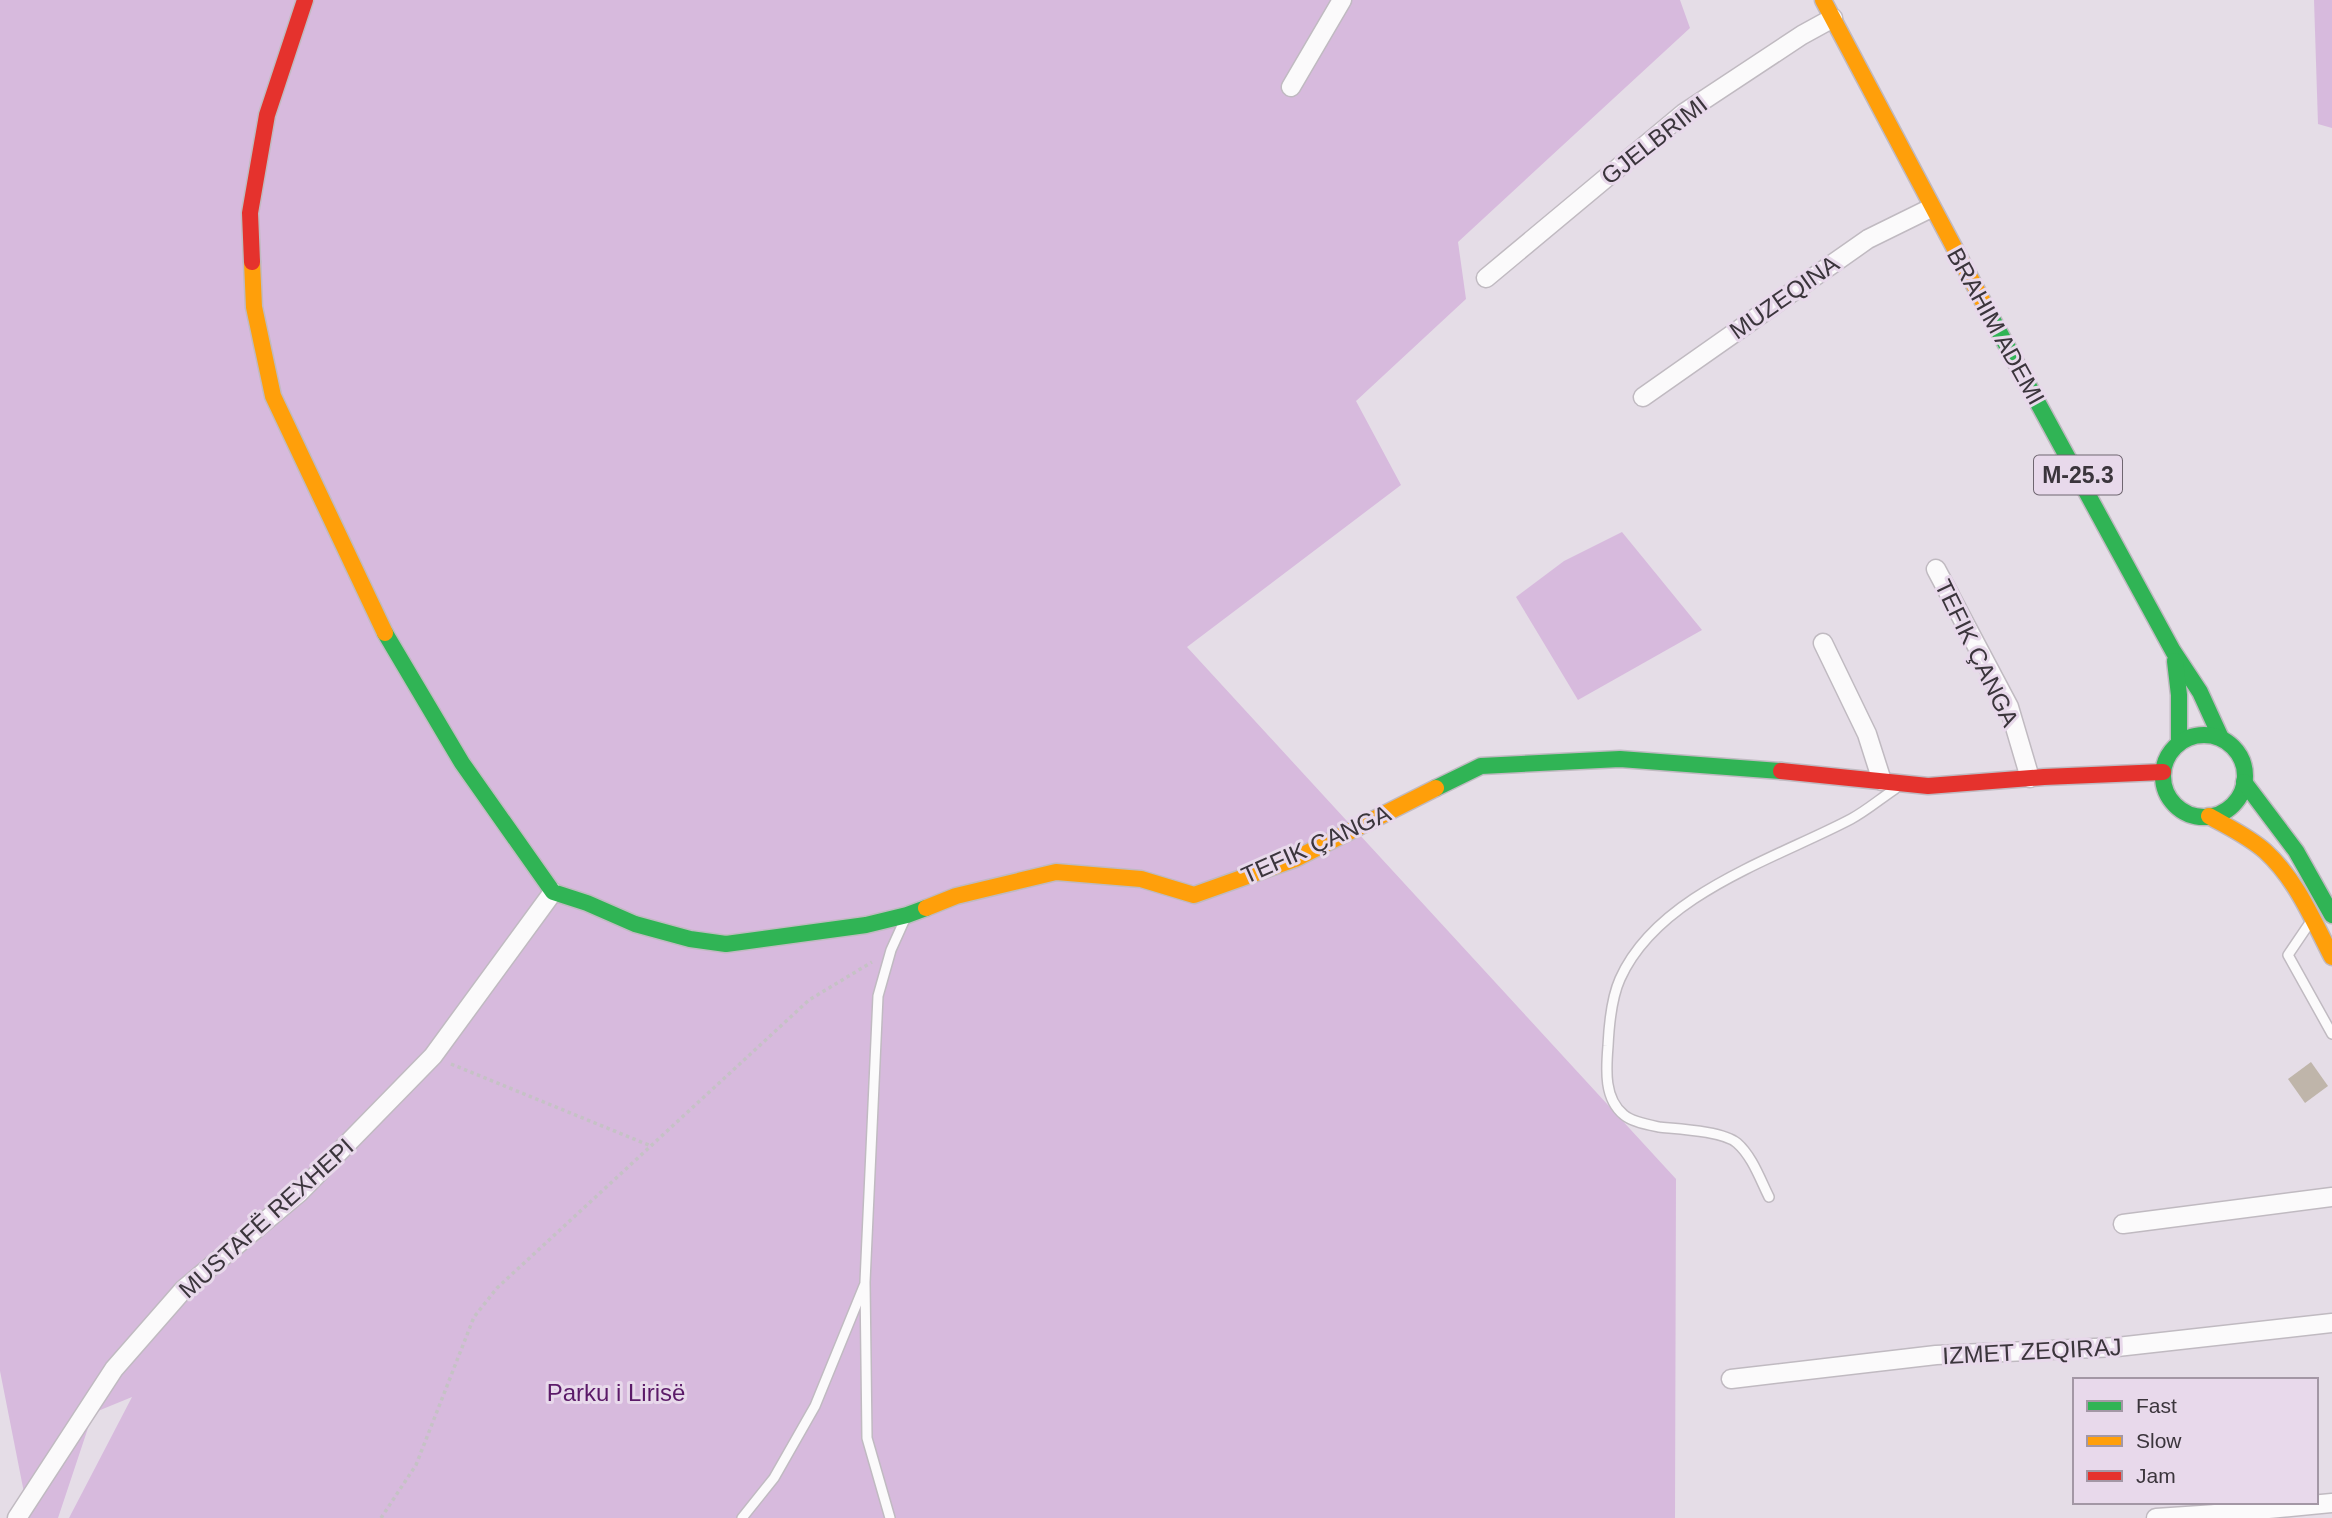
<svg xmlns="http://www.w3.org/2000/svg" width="2332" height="1518" font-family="Arial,sans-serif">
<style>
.green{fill:#d7badd}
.building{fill:#bfb5aa}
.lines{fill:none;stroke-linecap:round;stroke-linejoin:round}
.lane-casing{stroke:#c0bac1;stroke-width:12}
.street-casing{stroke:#c0bac1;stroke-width:21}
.fast-casing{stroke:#c0bac1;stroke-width:19}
.slow-casing{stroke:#c0bac1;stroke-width:19}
.jam-casing{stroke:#c0bac1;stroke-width:19}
.path{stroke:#c5c2c5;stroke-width:3.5;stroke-dasharray:3.5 3.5;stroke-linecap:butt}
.lane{stroke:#fbfafb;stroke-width:9}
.street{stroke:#fbfafb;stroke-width:18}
.fast{stroke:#30b455;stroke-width:16}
.slow{stroke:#ff9f0a;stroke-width:16}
.jam{stroke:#e5322d;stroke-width:16}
.labels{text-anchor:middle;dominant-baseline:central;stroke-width:6;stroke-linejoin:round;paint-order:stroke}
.shield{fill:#e8d9eb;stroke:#6f6670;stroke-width:2}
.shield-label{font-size:23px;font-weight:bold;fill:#3b353c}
.street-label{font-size:24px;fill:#3b353c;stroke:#e8d9eb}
.park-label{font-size:24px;fill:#5b1a68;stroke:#e8d9eb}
</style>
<rect width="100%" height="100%" fill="#e5dde7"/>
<g class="green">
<polygon points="0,0 1680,0 1690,28 1458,242 1466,299 1356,401 1401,485 1187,647 1676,1179 1675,1518 69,1518 132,1397 93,1413 58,1518 29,1518 0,1371"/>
<polygon points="2314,0 2332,0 2332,128 2318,124"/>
<polygon points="1622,532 1702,630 1578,700 1516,597 1564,561"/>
</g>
<polygon class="building" points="2311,1062 2328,1086 2305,1103 2288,1079"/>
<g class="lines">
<defs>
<g id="lane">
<polyline points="2309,924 2288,955 2332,1034"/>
<path d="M1769,1197C1760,1179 1752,1156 1737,1143C1723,1131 1678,1129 1659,1127C1649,1125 1632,1122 1624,1115C1604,1099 1606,1070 1608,1046C1609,1025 1611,999 1620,979C1658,894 1775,859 1851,819C1866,811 1880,799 1895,789"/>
<polyline points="742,1518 774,1478 815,1406 864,1286"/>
<polyline points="890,1518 867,1438 865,1282 878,996 891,950 905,919"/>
</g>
<g id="street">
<polyline points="1291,87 1342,0"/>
<polyline points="1486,278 1684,113 1802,35 1833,18"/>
<polyline points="1643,397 1868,239 1931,208"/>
<polyline points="1936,569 2009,707 2030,778"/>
<polyline points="1823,643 1867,734 1882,781"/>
<polyline points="2123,1224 2332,1197"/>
<polyline points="1731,1379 1936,1355 2117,1347 2332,1323"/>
<polyline points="2216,1514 2332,1503"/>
<polyline points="17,1518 114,1369 184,1289 300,1192 433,1056 553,892"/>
<polyline points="2156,1518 2216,1514 2217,1518"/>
</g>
<g id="fast">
<polyline points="1990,315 2173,651 2200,692 2221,738"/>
<polyline points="385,633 462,763 553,892 587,903 635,924 690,939 726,944 866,925 907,915 926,908"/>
<polyline points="2175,661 2179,695 2179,743"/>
<circle cx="2204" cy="776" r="41"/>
<polyline points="2244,782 2296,851 2332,915"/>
<polyline points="1436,788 1481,766 1620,759 1781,771"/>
</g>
<g id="slow">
<polyline points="1823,0 1990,315"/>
<polyline points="252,262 254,307 273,396 385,633"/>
<path d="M2209,816C2228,827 2248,836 2265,851C2296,879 2313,920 2332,957"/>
<polyline points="926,908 956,896 1056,872 1141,879 1194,895 1295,859 1436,788"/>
</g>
<g id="jam">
<polyline points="252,262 250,213 267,115 305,0"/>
<polyline points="1781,771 1928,786 2044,777 2163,772"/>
</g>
</defs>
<use href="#lane" class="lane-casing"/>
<use href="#street" class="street-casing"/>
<use href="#fast" class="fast-casing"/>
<use href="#slow" class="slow-casing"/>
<use href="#jam" class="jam-casing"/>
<g class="path">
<polyline points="451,1064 651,1146"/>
<polyline points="381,1518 416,1465 474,1317 497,1288 809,1000 872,962"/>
</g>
<use href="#lane" class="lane"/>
<use href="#street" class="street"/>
<use href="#fast" class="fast"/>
<use href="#slow" class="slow"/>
<use href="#jam" class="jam"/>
</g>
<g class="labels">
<rect class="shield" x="2034" y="455.5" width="88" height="39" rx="5"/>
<g class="shield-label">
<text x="2078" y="475">M-25.3</text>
</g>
<g class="street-label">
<text transform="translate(1654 140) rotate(-38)">GJELBRIMI</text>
<text transform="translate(1784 297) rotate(-35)">MUZEQINA</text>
<text transform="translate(1996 326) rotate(61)">BRAHIM ADEMI</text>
<text transform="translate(1977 653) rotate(64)">TEFIK ÇANGA</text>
<text transform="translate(1316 844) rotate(-24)">TEFIK ÇANGA</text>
<text transform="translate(266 1218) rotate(-42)">MUSTAFË REXHEPI</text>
<text transform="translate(2032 1351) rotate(-3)">IZMET ZEQIRAJ</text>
</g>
<g class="park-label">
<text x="616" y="1392">Parku i Lirisë</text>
</g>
</g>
<rect x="2073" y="1378" width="245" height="126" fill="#e8d9eb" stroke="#a397a5" stroke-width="2"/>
<rect x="2087" y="1401" width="35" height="10" fill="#30b455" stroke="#a397a5" stroke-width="2"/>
<text x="2136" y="1413" font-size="21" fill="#3b353c">Fast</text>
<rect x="2087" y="1436" width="35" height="10" fill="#ff9f0a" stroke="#a397a5" stroke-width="2"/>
<text x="2136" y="1448" font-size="21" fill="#3b353c">Slow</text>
<rect x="2087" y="1471" width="35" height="10" fill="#e5322d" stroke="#a397a5" stroke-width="2"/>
<text x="2136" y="1483" font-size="21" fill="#3b353c">Jam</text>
</svg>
